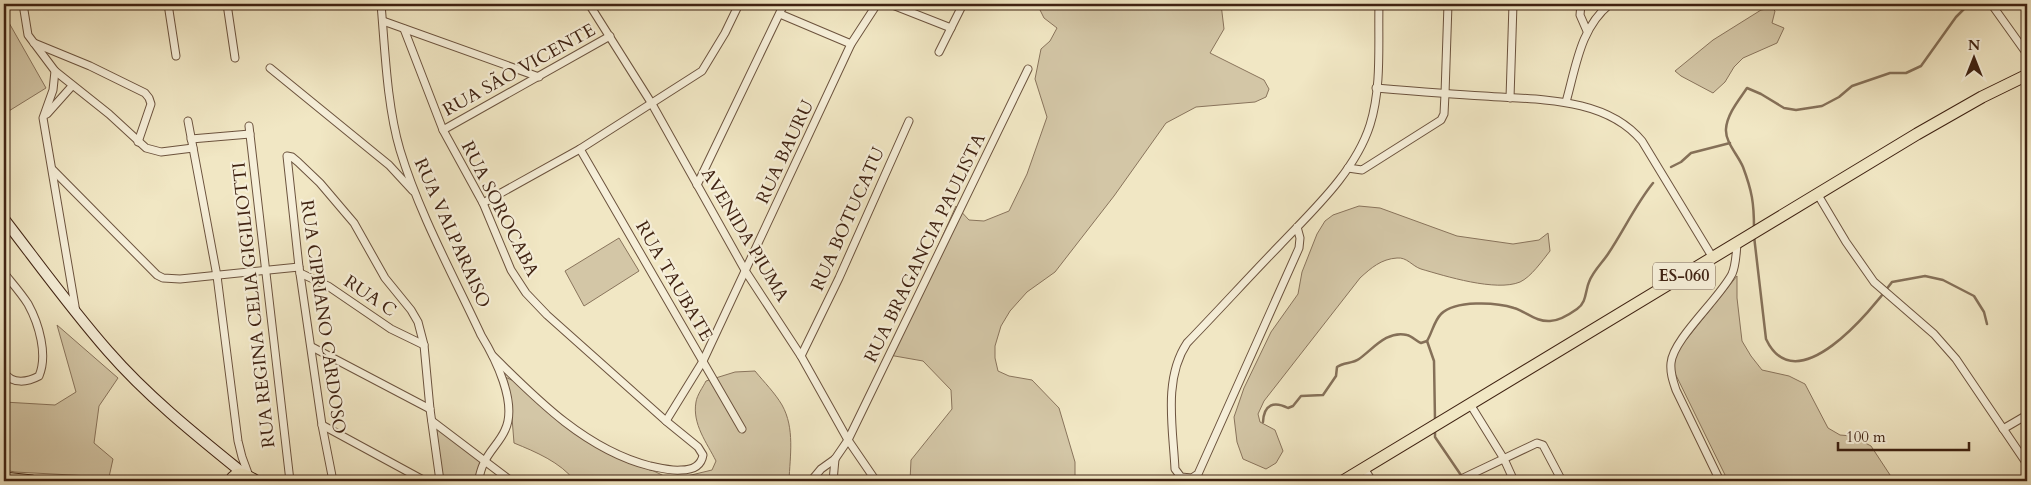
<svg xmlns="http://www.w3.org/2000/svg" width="2031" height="485" font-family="Cardo,serif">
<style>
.green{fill:#d3c6a6;stroke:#89745c}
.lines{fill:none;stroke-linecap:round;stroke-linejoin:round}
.stream{stroke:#857058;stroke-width:2.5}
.minor-casing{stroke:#6c533e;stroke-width:9}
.secondary-casing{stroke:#3f2212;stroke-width:12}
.primary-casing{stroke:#3f2212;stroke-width:13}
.minor{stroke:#f6efd9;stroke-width:7}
.secondary{stroke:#f6efd9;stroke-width:10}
.primary{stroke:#f1e7c4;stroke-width:11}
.labels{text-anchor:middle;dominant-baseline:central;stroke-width:4.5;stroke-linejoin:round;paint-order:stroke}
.shield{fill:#f6efd9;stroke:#76604e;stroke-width:1}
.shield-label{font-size:16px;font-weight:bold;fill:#3f2212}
.street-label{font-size:18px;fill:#3f2212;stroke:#f6efd9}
</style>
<rect width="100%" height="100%" fill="#f1e7c4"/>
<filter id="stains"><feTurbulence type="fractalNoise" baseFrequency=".004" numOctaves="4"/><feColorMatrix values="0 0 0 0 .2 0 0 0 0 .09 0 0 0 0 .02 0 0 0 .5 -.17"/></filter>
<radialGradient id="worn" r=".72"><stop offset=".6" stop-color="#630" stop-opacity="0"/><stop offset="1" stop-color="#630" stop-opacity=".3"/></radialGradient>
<g class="green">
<polygon points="1037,4 1221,4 1224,29 1210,53 1264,80 1269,89 1266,97 1255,102 1196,107 1166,123 1114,196 1055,272 1027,292 1010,311 1001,326 995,346 995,358 998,371 1009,376 1032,380 1059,408 1075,462 1075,481 910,481 911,460 952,409 951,390 923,361 889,355 956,206 969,220 984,221 1009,211 1027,174 1047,117 1035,79 1041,49 1050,41 1057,28 1044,18"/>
<polygon points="1772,8 1775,11 1772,23 1784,28 1777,43 1743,58 1734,67 1725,82 1713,93 1681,76 1675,71 1713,40 1761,10"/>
<polygon points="4,14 46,88 4,114"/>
<path d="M1359,206L1380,208L1457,236L1513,244L1539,240L1548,233L1550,251C1542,261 1531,277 1520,282C1496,292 1445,276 1421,269C1412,266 1407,257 1397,258C1381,259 1371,268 1360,278L1264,401L1258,414L1260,422L1275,430L1283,451L1276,463L1266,469L1243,459L1237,442L1234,417L1244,388L1271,332L1298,294L1302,272L1317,234L1325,221L1333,215Z"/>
<polygon points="619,238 639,271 584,306 565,271"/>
<polygon points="1737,276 1737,298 1742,341 1751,356 1762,370 1789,376 1805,384 1828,428 1840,435 1852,436 1871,446 1894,481 1728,481 1669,361"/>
<polygon points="57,325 118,378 99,406 94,443 113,459 109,477 15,472 4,470 4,402 55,405 76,392"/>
<path d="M755,371C764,382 775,393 782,405C795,428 790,456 789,481H575C560,462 536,452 514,443L511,405L501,375L520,384L552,407L581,433L613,451L664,476H687L712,470L716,461C707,443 692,424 696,402C697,395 703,387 706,381L735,372Z"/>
<polygon points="433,422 485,465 481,481 441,481"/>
</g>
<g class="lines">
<g class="stream">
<polyline points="1671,167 1681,162 1691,153 1730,143"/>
<path d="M1754,228C1754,203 1752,191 1743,167C1738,155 1725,142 1726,129C1727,114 1739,100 1747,88L1761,94L1784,108L1796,110L1822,106L1839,97L1852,86L1890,73H1906L1921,66L1956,17L1969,4"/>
<path d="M1754,236L1766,339C1796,403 1871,311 1892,282L1925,276L1943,280L1974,296L1984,312L1987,324"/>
<polyline points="1427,341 1434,361 1435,420"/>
<path d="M1263,422C1264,404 1274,401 1288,408L1293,406L1301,396L1323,395L1336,376L1337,367C1344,362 1352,364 1359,359C1373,349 1387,330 1407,335C1412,336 1416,341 1421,343L1427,341C1432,333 1434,321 1441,314C1455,300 1496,302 1514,308C1527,312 1536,322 1550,321C1558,321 1570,314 1577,309C1587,302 1585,291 1589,282C1593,271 1602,263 1608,254C1624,230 1636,204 1653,183"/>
<polyline points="1435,431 1435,437 1465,481"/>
</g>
<defs>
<g id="minor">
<polyline points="23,4 28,35 55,71 53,90 43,118 76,312"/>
<polyline points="168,4 176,56"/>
<polyline points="227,4 235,58"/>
<path d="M381,4C385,50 387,106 400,150C419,213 453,275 481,335C495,358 518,403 505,430C500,442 489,451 484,463C481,468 480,475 478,481"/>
<polyline points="589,4 652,104 746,272 801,356 848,440 876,481"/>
<polyline points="890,4 951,28"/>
<polyline points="1581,4 1580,15 1587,31"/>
<polyline points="1992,5 2027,54"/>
<polyline points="780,14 851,44"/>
<polyline points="383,21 539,77"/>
<path d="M404,29L443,130L483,203L511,270L526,293L547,315L666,421L698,447L703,455C701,467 691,470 681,470C670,471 660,468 650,466C587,450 538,401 493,356"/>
<polyline points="34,43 90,66 145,93 149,98 151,104 138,142"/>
<polyline points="939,52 963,4"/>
<polyline points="270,68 389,165 413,191"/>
<polyline points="55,71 109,114 146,148 161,152 193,148"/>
<path d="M1376,88C1412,91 1448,94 1484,96C1536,100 1605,96 1642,141L1713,258"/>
<polyline points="1510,98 1513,4"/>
<path d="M1566,102C1576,67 1580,28 1610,4"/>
<polyline points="47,114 72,86"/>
<polyline points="188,121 217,276 238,441 242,457 249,476"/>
<polyline points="249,126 290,481"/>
<polyline points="443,130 610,36"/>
<polyline points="191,139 250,134"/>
<polyline points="580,149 742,429"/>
<polyline points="1348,168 1362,170 1441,120 1444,114 1445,94 1448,4"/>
<polyline points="53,170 157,275 163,278 180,279 299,267"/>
<polyline points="697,185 784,4"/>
<polyline points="1818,195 1846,242 1874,282 1934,334 1956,359 2027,464"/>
<polyline points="483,203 580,149 702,71 725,33 739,4"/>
<path d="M1297,227L1300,238L1299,248L1198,474L1192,478L1181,477L1175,469C1173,428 1163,379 1187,343C1218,311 1248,278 1279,246C1312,211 1355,172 1370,125C1382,87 1378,43 1379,4"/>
<path d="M4,273C12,283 21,293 28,304C39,324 48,355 39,376C28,382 12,385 4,372"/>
<polyline points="300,273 328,286 391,329 424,345"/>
<polyline points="312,347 430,409"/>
<polyline points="801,356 839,278 909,121"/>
<polyline points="1470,404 1504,459 1514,481"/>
<polyline points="432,421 511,481"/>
<polyline points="666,421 703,361 851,44 877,4"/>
<polyline points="322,425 425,481"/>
<polyline points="2003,429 2027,415"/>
<polyline points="1364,468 1372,481"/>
<polyline points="333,481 322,425 299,267 287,156 292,157 298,162 320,183 354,223 385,278 411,310 418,322 424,345 430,409 440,481"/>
<polyline points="811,481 821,469 835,459 848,440 1028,69"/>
<polyline points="833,481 835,459"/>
<polyline points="1457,481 1537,443 1543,445 1562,481"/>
<path d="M1720,481L1676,390C1673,381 1670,373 1671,363C1673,339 1719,299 1732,274C1736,265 1736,254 1737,244"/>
</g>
<path id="secondary" d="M4,219C38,263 71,309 108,351C148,397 197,436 244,474"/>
<g id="primary">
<polyline points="4,478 32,481"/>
<path d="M230,481C238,469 246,475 256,481"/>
<polyline points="1343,481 1917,134 1982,97 2027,75"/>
</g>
</defs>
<use href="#minor" class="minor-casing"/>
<use href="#secondary" class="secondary-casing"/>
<use href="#primary" class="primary-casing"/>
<use href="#minor" class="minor"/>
<use href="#secondary" class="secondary"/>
<use href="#primary" class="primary"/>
</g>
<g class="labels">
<rect class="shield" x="1653" y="262.5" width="62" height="27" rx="4"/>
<g class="shield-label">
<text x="1684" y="276">ES-060</text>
</g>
<g class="street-label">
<text transform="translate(519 70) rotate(-29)">RUA SÃO VICENTE</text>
<text transform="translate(785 152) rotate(-65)">RUA BAURU</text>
<text transform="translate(500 209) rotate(63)">RUA SOROCABA</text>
<text transform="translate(848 219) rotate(-66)">RUA BOTUCATU</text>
<text transform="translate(452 233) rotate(66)">RUA VALPARAISO</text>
<text transform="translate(745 235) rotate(59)">AVENIDA PIUMA</text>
<text transform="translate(925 248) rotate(-64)">RUA BRAGANCIA PAULISTA</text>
<text transform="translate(674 281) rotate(60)">RUA TAUBATE</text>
<text transform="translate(370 296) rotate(34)">RUA C</text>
<text transform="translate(254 305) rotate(-96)">RUA REGINA CELIA GIGILIOTTI</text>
<text transform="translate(323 317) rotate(82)">RUA CIPRIANO CARDOSO</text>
</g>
</g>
<rect width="2031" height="485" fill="none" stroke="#f1e7c4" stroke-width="20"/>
<rect x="5" y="5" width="2021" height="475" fill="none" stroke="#3f2212" stroke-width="2.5"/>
<rect x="10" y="10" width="2011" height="465" fill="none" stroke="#3f2212"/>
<g transform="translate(1974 58)" stroke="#f6efd9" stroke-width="4" paint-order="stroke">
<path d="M0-4L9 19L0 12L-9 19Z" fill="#3f2212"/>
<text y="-8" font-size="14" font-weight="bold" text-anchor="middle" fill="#3f2212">N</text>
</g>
<path d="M1838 442v8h131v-8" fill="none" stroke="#3f2212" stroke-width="2.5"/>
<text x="1846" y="442" font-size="15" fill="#3f2212" stroke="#f6efd9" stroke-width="4" paint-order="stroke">100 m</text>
<rect width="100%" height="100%" filter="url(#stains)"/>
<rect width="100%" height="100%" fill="url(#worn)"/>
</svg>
